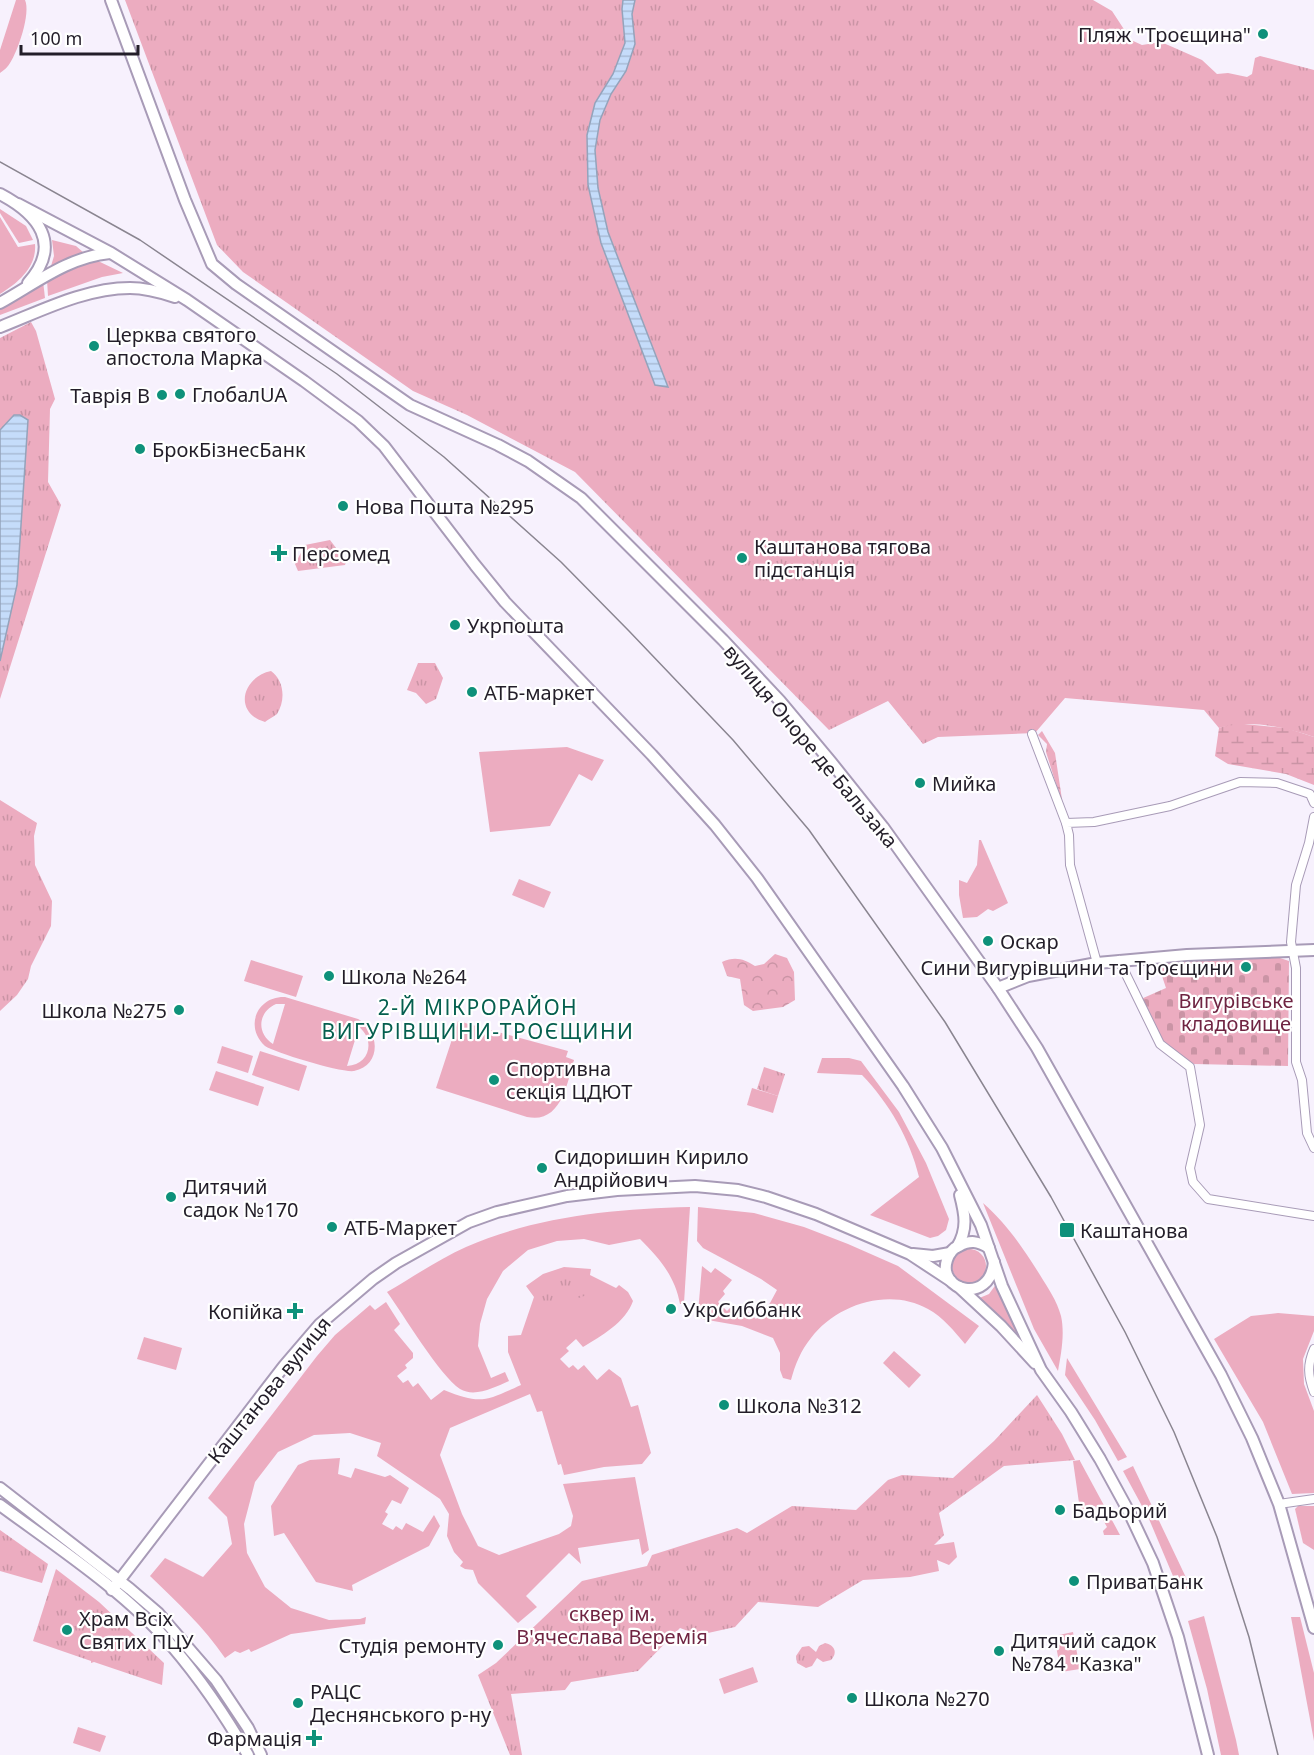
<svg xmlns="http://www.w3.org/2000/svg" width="1314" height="1755" font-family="'Noto Sans',sans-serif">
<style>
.grass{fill:#ecacc0;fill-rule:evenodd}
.forest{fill:url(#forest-crowns)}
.wetland{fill:url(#wetland-marsh)}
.cemetery{fill:url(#cemetery-stones)}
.park{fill:url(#park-tufts)}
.water{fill:url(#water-rules);stroke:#94a3bb;stroke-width:1.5}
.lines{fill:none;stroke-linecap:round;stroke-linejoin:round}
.street-casing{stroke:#a89bb7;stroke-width:10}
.secondary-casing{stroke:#a89bb7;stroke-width:14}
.street{stroke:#fff;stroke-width:8}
.secondary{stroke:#fff;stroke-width:10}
.tram{stroke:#8a8590;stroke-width:1.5}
.poi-dot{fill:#0e917a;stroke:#fff;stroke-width:2}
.labels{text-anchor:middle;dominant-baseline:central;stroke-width:4.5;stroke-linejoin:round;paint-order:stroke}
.poi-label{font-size:20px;fill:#231e29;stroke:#fff;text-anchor:start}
.street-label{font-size:20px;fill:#231e29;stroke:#fff}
.park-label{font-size:20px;fill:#6f2442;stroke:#fff}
.neighbourhood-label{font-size:21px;letter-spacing:1.5px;fill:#055f4f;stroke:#fff}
</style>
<defs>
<pattern id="forest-crowns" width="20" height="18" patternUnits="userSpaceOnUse" patternTransform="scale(1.5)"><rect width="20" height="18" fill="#ecacc0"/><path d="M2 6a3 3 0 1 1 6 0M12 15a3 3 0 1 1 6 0" fill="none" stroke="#ca94a5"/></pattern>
<pattern id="wetland-marsh" width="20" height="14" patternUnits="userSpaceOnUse" patternTransform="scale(1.5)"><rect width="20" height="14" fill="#ecacc0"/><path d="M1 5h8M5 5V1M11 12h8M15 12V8" fill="none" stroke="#ca94a5"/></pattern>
<pattern id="cemetery-stones" width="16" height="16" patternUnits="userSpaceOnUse" patternTransform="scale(1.5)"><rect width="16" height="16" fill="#ecacc0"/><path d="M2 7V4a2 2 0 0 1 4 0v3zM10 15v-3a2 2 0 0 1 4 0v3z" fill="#ca94a5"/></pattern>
<pattern id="park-tufts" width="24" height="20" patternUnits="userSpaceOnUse" patternTransform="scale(1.5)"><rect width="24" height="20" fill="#ecacc0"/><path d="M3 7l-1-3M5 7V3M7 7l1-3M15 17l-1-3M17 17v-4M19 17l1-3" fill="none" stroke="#ca94a5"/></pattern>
<pattern id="water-rules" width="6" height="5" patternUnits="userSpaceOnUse" patternTransform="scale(1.5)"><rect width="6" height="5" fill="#c5dcfa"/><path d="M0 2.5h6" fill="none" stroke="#a9bcd6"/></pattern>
</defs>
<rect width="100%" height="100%" fill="#f7f1fd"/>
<g class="grass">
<path d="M16,0H25C31,13 18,51 10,63C8,67 4,70 0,73V50Z"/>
<polygon points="0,209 26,226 33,240 19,243 0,213"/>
<path d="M0,217L18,247L35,244C37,267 18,283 0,294Z"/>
<polygon points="52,240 76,246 84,253 51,266 54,256"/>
<polygon points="93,261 98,261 123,273 102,277 48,296 47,280"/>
<polygon points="43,281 45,298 0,315 0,310"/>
<polygon points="567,747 604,760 592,781 579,774 550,826 490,832 479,752"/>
<polygon points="979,840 981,840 1008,903 993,911 988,909 977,917 963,918 959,895 959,880 967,883 977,865"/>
<polygon points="519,879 551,892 544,908 512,895"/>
<polygon points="251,960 303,976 296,997 244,981"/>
<path d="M285,997L358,1019C380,1030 382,1066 354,1071C342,1073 276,1053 265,1046C244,1027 257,996 285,997ZM276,1004H285L273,1044C256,1033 258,1012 276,1004ZM359,1027C376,1041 369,1065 347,1066Z"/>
<path d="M458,1021L568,1051L566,1057L574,1060C567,1084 561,1124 527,1117L436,1088Z"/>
<polygon points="222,1046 253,1056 248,1073 217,1063"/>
<polygon points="260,1051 307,1066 299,1091 252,1075"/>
<path d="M822,1058H849L861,1061L899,1112L926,1163L949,1219L946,1230L938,1236L930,1238L870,1215L919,1177C910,1139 889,1103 862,1075L817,1073Z"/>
<polygon points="216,1071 264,1087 258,1106 209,1090"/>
<polygon points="752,1088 778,1096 773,1113 747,1105"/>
<path d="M983,1203C1007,1224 1023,1248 1040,1275C1048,1288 1057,1301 1061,1316C1065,1334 1061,1354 1058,1371L1034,1329Z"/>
<path d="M690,1207L684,1303L680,1304C675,1276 659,1258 640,1239L609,1245L584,1239L557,1241L528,1250L503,1271L487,1299L480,1324L478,1346L491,1378L505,1372L509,1381C495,1387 475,1398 460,1389C440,1376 403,1314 387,1292C413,1277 439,1259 466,1247C537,1216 614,1209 690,1207Z"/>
<path d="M698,1207L754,1213L804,1227L848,1244L898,1266L979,1326L965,1344C954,1331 943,1317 928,1309C890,1287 836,1304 811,1338C801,1350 795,1365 791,1380L783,1378L780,1370V1353L773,1338L742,1326L702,1319L698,1313L702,1266L711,1273L715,1268L732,1280L723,1291L725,1294L718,1302L727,1311L731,1307L736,1312L742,1306L756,1319L770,1303L777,1290L761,1279L703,1248L697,1241Z"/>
<circle cx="969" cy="1266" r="17"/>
<path d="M564,1267L591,1269L590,1275L616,1288L619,1285L628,1292L633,1301C626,1322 601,1336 583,1347L576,1339L566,1348L569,1351L560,1359L569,1368L573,1365L578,1370L584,1365L597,1380L609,1369L621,1378L631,1407L638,1405L651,1453L642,1464L604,1467L564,1475L561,1464L558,1465L542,1411L537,1412L530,1394L450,1428L440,1455L462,1514L478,1546L499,1555L559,1534L571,1526L573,1516L563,1484L635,1477L649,1550L642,1555L639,1539L578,1548L581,1564L569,1553L526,1596L537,1607L518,1623L478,1583L473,1570L465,1569L460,1566L463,1562L454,1552L447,1536L449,1514L440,1499L377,1456L381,1443L350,1433L314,1435L278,1452L255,1482L244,1524L247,1553L265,1587L291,1608L329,1620L360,1619L366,1617L365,1624L291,1634L251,1652L249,1649L240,1653L235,1651L225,1658C204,1627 177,1602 150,1576L165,1558L203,1577L232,1544L227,1517L208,1498L317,1356L335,1335L370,1305L375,1310L386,1302L400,1324L394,1330L413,1353V1358L405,1365L407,1368L397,1376L403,1383L408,1380L413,1387L418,1383L431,1400L444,1390C481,1405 486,1401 521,1385L508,1352V1336L521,1335L534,1297L526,1286L543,1274Z"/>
<polygon points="997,1283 1022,1341 977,1299 989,1294"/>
<polygon points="1278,1313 1314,1316 1314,1331 1303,1359 1304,1384 1314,1411 1314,1493 1292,1494 1263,1422 1214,1339 1251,1316"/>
<polygon points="144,1337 182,1348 176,1370 137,1359"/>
<polygon points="894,1351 921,1375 909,1388 883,1363"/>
<polygon points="1067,1358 1127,1457 1118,1461 1095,1420 1065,1375"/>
<polygon points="340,1458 338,1474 351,1478 355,1468 385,1477 390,1475 409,1488 401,1504 392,1500 385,1512 388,1514 382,1524 393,1530 396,1526 402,1530 406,1523 423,1532 434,1515 440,1526 429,1546 352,1585 353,1591 316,1582 284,1533 274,1536 271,1506 298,1465 310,1460"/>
<polygon points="1080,1460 1080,1461 1120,1535 1104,1535 1103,1531 1107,1527 1095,1506 1080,1510 1073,1461"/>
<polygon points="1133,1466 1191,1588 1183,1589 1178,1575 1173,1576 1149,1519 1123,1471"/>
<polygon points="1298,1506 1314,1506 1314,1550 1303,1543 1295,1509"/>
<polygon points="1204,1616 1236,1740 1239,1755 1221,1755 1207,1689 1188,1621"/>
<polygon points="1291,1617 1300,1617 1314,1673 1314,1741"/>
<polygon points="1073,1632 1080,1669 1061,1672 1054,1636"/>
<polygon points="753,1667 758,1682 724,1694 719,1679"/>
<polygon points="78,1727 106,1736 100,1752 73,1743"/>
</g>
<g class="forest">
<polygon points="1042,731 1055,753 1063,806 1046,752 1047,744 1038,735"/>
<path d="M775,954L787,958L794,972L795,1000L783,1007L753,1011L744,1005L740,979L727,976L722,962C735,956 744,959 755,966L764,964Z"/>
</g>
<polygon class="wetland" points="1234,723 1286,728 1314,737 1314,785 1286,774 1228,764 1215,756 1219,728"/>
<polygon class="cemetery" points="1274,956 1289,961 1288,1066 1194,1064 1162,1042 1141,999 1166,988 1157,961 1178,959 1182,962"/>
<g class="park">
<path d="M125,0H1093L1112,11L1131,40L1142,45L1161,42L1168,45L1202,60L1217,74L1228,73L1247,77L1252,74L1255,58L1260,56L1314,70V737C1284,727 1249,719 1219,728L1204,710L1065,698L1035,733L938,737L923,744L888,701L829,730L575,472L467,415L413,391L243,272L217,245Z"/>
<polygon points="31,322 36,331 55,399 50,409 48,482 61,505 0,699 0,338"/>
<polygon points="330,540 346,561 345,565 298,571 295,564 305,545"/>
<polygon points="418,663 435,663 443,678 436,699 426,704 416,693 407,690"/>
<path d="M271,671C284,680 286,700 277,714C274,717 268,719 265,722C233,713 242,677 271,671Z"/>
<polygon points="0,800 37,823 34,836 35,865 52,901 51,926 31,966 28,979 17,995 0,1011"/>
<polygon points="764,1067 785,1074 778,1096 757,1089"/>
<path d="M577,1275H585L592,1293L542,1312L539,1296C548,1282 562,1280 577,1275Z"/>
<polygon points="1037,1395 1062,1434 1075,1460 1004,1466 939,1513 944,1535 934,1545 954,1542 957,1557 949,1565 937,1560 939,1571 910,1577 863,1580 818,1607 758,1602 735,1627 699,1635 680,1628 638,1671 571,1682 565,1690 511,1694 522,1755 510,1755 478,1675 496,1663 582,1581 647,1566 652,1555 737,1528 747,1533 792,1506 856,1510 888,1480 902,1475 953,1478 994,1441"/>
<polygon points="0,1530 48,1564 42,1583 0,1571"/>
<polygon points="56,1569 99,1602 164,1663 162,1685 94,1662 91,1663 91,1661 33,1641"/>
<path d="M825,1643C835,1645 838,1653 831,1660L823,1662L817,1658L812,1666L806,1668L797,1663L796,1656L802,1647L809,1646L816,1652L819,1646Z"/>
</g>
<g class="water">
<polygon points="623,0 635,0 632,14 635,44 626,71 611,94 600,120 595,150 598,188 608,232 668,387 655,385 601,243 588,185 587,135 595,103 613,74 625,43 622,9"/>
<polygon points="14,415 20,415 28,420 17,585 0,661 0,430"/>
</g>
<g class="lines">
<defs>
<g id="street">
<polyline points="1032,734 1066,823"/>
<polyline points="1314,817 1309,843 1296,885 1291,942 1296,968 1296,1062 1302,1080 1307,1133 1314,1148"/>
<polyline points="1119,960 1160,1044 1190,1067 1200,1125 1190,1168 1193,1182 1208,1199 1314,1216"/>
<polyline points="1097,963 1070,865 1069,835 1066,823 1094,822 1170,806 1240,782 1277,783 1310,794 1314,803"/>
<path d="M1314,1349C1307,1365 1308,1376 1314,1392"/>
<polyline points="1279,1504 1314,1499"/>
</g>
<g id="secondary">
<polyline points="111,0 185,200 212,264 236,284 410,405 498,445 528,461 581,498 723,640 780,701 831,762 883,827 998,988 1037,1048 1221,1375 1252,1438 1279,1504 1314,1628"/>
<path d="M0,194C38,214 63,244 28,283"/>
<polyline points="18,204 111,253 187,300 304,381 358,421 384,446 475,565 505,602 652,755 715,825 757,878 903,1086 942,1148 981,1225 1002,1286 1041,1370 1071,1412 1100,1459 1129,1512 1153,1563 1178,1637 1208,1755"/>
<path d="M0,303C36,283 68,257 110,253"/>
<path d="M0,327C41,311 85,288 130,288C145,288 160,292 175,297"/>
<polyline points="998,988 1028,976 1097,963 1187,955 1314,950"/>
<path d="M957,1247C968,1229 965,1214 960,1195"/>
<path d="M989,1248C978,1241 970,1240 959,1246C953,1248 949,1254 947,1260C937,1291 990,1305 994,1262"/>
<polyline points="913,1254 933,1256 950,1253"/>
<polyline points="959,1287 1001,1326 1035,1363"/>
<polyline points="0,1488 130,1589 158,1613 216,1680 248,1728 261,1755"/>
<path d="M0,1505C57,1547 126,1592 172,1646C201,1680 226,1717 248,1755"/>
<polyline points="112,1590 284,1366 320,1324 373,1279 396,1263 469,1222 497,1212 567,1196 617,1190 695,1186 738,1190 766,1197 816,1214 910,1254 951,1281"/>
</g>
</defs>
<use href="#street" class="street-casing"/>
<use href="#secondary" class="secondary-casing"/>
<use href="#street" class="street"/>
<use href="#secondary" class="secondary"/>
<polyline class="tram" points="0,162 140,240 337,374 444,457 561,562 629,631 733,740 809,830 945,1022 1051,1197 1125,1332 1174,1432 1217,1537 1249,1637 1278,1755"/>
</g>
<g class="poi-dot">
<circle cx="1263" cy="34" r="6"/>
<circle cx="94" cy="346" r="6"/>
<circle cx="180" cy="394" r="6"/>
<circle cx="162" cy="395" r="6"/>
<circle cx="140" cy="449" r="6"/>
<circle cx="343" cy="506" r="6"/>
<path d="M276 544h6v6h6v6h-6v6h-6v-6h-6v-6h6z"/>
<circle cx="742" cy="558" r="6"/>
<circle cx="455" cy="625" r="6"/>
<circle cx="472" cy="692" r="6"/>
<circle cx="920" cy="783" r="6"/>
<circle cx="988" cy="941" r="6"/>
<circle cx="1246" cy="967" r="6"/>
<circle cx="329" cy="976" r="6"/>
<circle cx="179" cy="1010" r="6"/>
<circle cx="494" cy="1080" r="6"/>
<circle cx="542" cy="1168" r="6"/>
<circle cx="171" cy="1197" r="6"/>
<circle cx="332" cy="1227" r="6"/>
<rect x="1059" y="1222" width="16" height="16" rx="3"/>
<circle cx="671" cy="1309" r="6"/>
<path d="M292 1302h6v6h6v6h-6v6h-6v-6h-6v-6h6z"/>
<circle cx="724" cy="1405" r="6"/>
<circle cx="1060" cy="1510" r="6"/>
<circle cx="1074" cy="1581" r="6"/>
<circle cx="67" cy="1630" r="6"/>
<circle cx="498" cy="1645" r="6"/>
<circle cx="999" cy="1651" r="6"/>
<circle cx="852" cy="1698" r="6"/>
<circle cx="298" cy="1703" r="6"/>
<path d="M311 1729h6v6h6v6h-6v6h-6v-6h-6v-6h6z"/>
</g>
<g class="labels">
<g class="poi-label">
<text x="1251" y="34" text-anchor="end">Пляж "Троєщина"</text>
<text x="106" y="334">Церква святого<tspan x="106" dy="23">апостола Марка</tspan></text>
<text x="192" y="394">ГлобалUA</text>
<text x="150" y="395" text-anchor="end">Таврія В</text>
<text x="152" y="449">БрокБізнесБанк</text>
<text x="355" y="506">Нова Пошта №295</text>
<text x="754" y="546">Каштанова тягова<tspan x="754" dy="23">пiдстанцiя</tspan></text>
<text x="292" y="553">Персомед</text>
<text x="467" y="625">Укрпошта</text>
<text x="484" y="692">АТБ-маркет</text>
<text x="932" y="783">Мийка</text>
<text x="1000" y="941">Оскар</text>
<text x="1234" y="967" text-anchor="end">Сини Вигурівщини та Троєщини</text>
<text x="341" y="976">Школа №264</text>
<text x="167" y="1010" text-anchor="end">Школа №275</text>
<text x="506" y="1068">Спортивна<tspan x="506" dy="23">секція ЦДЮТ</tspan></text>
<text x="554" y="1156">Сидоришин Кирило<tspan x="554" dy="23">Андрійович</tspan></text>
<text x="183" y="1186">Дитячий<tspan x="183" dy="23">садок №170</tspan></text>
<text x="344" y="1227">АТБ-Маркет</text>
<text x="1080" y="1230">Каштанова</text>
<text x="683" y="1309">УкрСиббанк</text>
<text x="283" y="1311" text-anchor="end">Копійка</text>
<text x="736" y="1405">Школа №312</text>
<text x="1072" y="1510">Бадьорий</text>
<text x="1086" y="1581">ПриватБанк</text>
<text x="79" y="1618">Храм Всіх<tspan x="79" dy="23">Святих ПЦУ</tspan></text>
<text x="1011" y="1640">Дитячий садок<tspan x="1011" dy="23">№784 "Казка"</tspan></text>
<text x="486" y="1645" text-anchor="end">Студія ремонту</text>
<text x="310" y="1691">РАЦС<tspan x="310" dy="23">Деснянського р-ну</tspan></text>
<text x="864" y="1698">Школа №270</text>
<text x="302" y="1738" text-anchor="end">Фармація</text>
</g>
<g class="street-label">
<text transform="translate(811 746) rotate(50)">вулиця Оноре де Бальзака</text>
<text transform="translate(269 1390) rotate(-51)">Каштанова вулиця</text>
</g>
<g class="park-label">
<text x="1236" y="1000">Вигурівське<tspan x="1236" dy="23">кладовище</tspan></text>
<text x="612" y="1613">сквер ім.<tspan x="612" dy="23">В'ячеслава Веремія</tspan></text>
</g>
<g class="neighbourhood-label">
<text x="478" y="1007">2-Й МІКРОРАЙОН<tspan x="478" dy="24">ВИГУРІВЩИНИ-ТРОЄЩИНИ</tspan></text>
</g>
</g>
<path d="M21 45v9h117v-9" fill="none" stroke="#231e29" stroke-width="3"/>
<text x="30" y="45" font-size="18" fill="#231e29" stroke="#ffffff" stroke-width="4.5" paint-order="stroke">100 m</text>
</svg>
